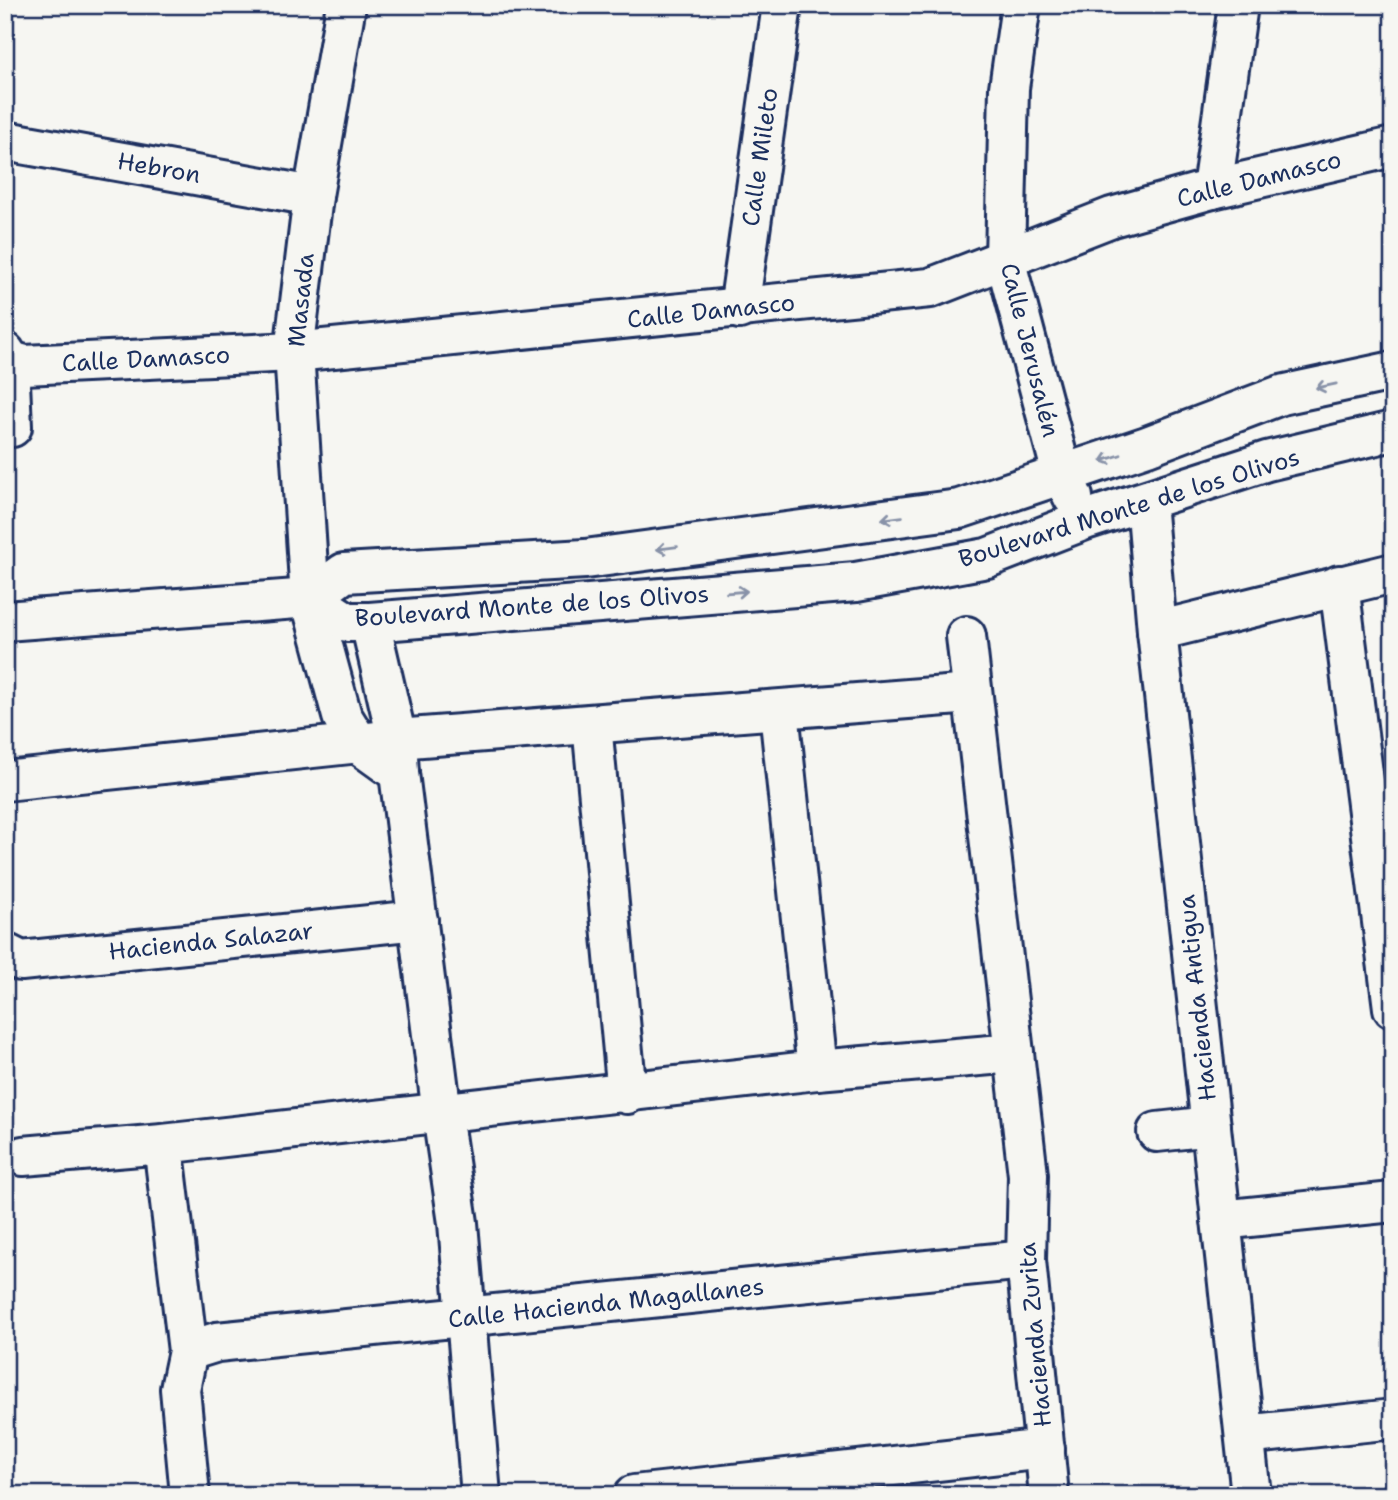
<svg xmlns="http://www.w3.org/2000/svg" width="1398" height="1500" font-family="'Shantell Sans',sans-serif">
<style>
.lines{fill:none;stroke-linecap:round;stroke-linejoin:round}
.minor-casing{stroke:#1b2f5e;stroke-width:44}
.minor{stroke:#f6f6f2;stroke-width:38}
.oneway{stroke:#8892a8}
.labels{text-anchor:middle;dominant-baseline:central;stroke-width:5;stroke-linejoin:round;paint-order:stroke}
.street-label{font-size:24px;fill:#1b2f5e;stroke:#f6f6f2}
</style>
<rect width="100%" height="100%" fill="#f6f6f2"/>
<filter id="ink" filterUnits="userSpaceOnUse"><feTurbulence type="fractalNoise" baseFrequency=".0143" numOctaves="2"/><feDisplacementMap in="SourceGraphic" scale="14" xChannelSelector="R" yChannelSelector="G"/><feConvolveMatrix kernelMatrix="1 2 1 2 8 2 1 2 1" color-interpolation-filters="sRGB"/></filter>
<g filter="url(#ink)">
<g class="lines">
<defs>
<g id="minor">
<polyline points="346,5 313,196 294,352 310,598 342,716 360,745 399,773 397,739 370,622"/>
<polyline points="1021,5 1009,88 1005,259 1062,474 1073,497"/>
<polyline points="5,141 313,196"/>
<polyline points="1212,189 1238,5"/>
<polyline points="739,309 782,5"/>
<polyline points="5,352 9,360 12,427"/>
<polyline points="9,360 24,365 294,352 930,288 1112,217 1212,189 1393,147"/>
<polyline points="1146,501 1157,631 1251,1495"/>
<polyline points="1339,585 1393,1008"/>
<polyline points="310,598 344,573 585,559 959,509 1147,446 1281,395 1393,371"/>
<polyline points="310,598 347,622 370,622 856,582 987,558 1085,520 1267,461 1393,431"/>
<polyline points="5,621 310,598"/>
<polyline points="1157,631 1393,573"/>
<polyline points="966,636 1028,1175 1026,1260 1049,1495"/>
<polyline points="779,711 817,1070"/>
<polyline points="592,724 627,1094"/>
<polyline points="399,773 442,1114 458,1223 481,1495"/>
<polyline points="5,781 397,739 972,694"/>
<polyline points="5,953 21,961 418,920"/>
<polyline points="1157,1132 1211,1126"/>
<polyline points="23,1156 163,1144"/>
<polyline points="1221,1220 1393,1202"/>
<polyline points="188,1351 217,1342 1026,1260"/>
<polyline points="1245,1435 1393,1419"/>
<polyline points="190,1495 180,1389 188,1351 163,1144 817,1070 1014,1053"/>
<polyline points="634,1495 1045,1449"/>
</g>
</defs>
<use href="#minor" class="minor-casing"/>
<use href="#minor" class="minor"/>
</g>
<defs><path id="oneway-shaft" d="M-6 0H5M1.5-3L5.5 0L1.5 3" fill="none" stroke-width="1.6" stroke-linecap="round" stroke-linejoin="round" transform="scale(1.75)"/></defs>
<g class="oneway">
<use href="#oneway-shaft" transform="translate(1326 386) rotate(168)"/>
<use href="#oneway-shaft" transform="translate(1111 458) rotate(162)"/>
<use href="#oneway-shaft" transform="translate(892 518) rotate(172)"/>
<use href="#oneway-shaft" transform="translate(667 548) rotate(173)"/>
<use href="#oneway-shaft" transform="translate(737 592) rotate(-5)"/>
</g>
</g>
<g class="labels">
<g class="street-label">
<text transform="translate(760 157) rotate(-82)">Calle Mileto</text>
<text transform="translate(159 168) rotate(10)">Hebron</text>
<text transform="translate(1259 179) rotate(-14)">Calle Damasco</text>
<text transform="translate(301 300) rotate(-84)">Masada</text>
<text transform="translate(711 311) rotate(-6)">Calle Damasco</text>
<text transform="translate(1030 350) rotate(76)">Calle Jerusalén</text>
<text transform="translate(146 359) rotate(-3)">Calle Damasco</text>
<text transform="translate(1129 508) rotate(-17)">Boulevard Monte de los Olivos</text>
<text transform="translate(532 606) rotate(-4)">Boulevard Monte de los Olivos</text>
<text transform="translate(211 941) rotate(-6)">Hacienda Salazar</text>
<text transform="translate(1197 998) rotate(-96)">Hacienda Antigua</text>
<text transform="translate(606 1303) rotate(-6)">Calle Hacienda Magallanes</text>
<text transform="translate(1035 1335) rotate(-95)">Hacienda Zurita</text>
</g>
</g>
<rect width="1398" height="1500" fill="none" stroke="#f6f6f2" stroke-width="28"/>
<rect x="14" y="14" width="1370" height="1472" fill="none" stroke="#1b2f5e" stroke-width="2.5" filter="url(#ink)"/>
</svg>
